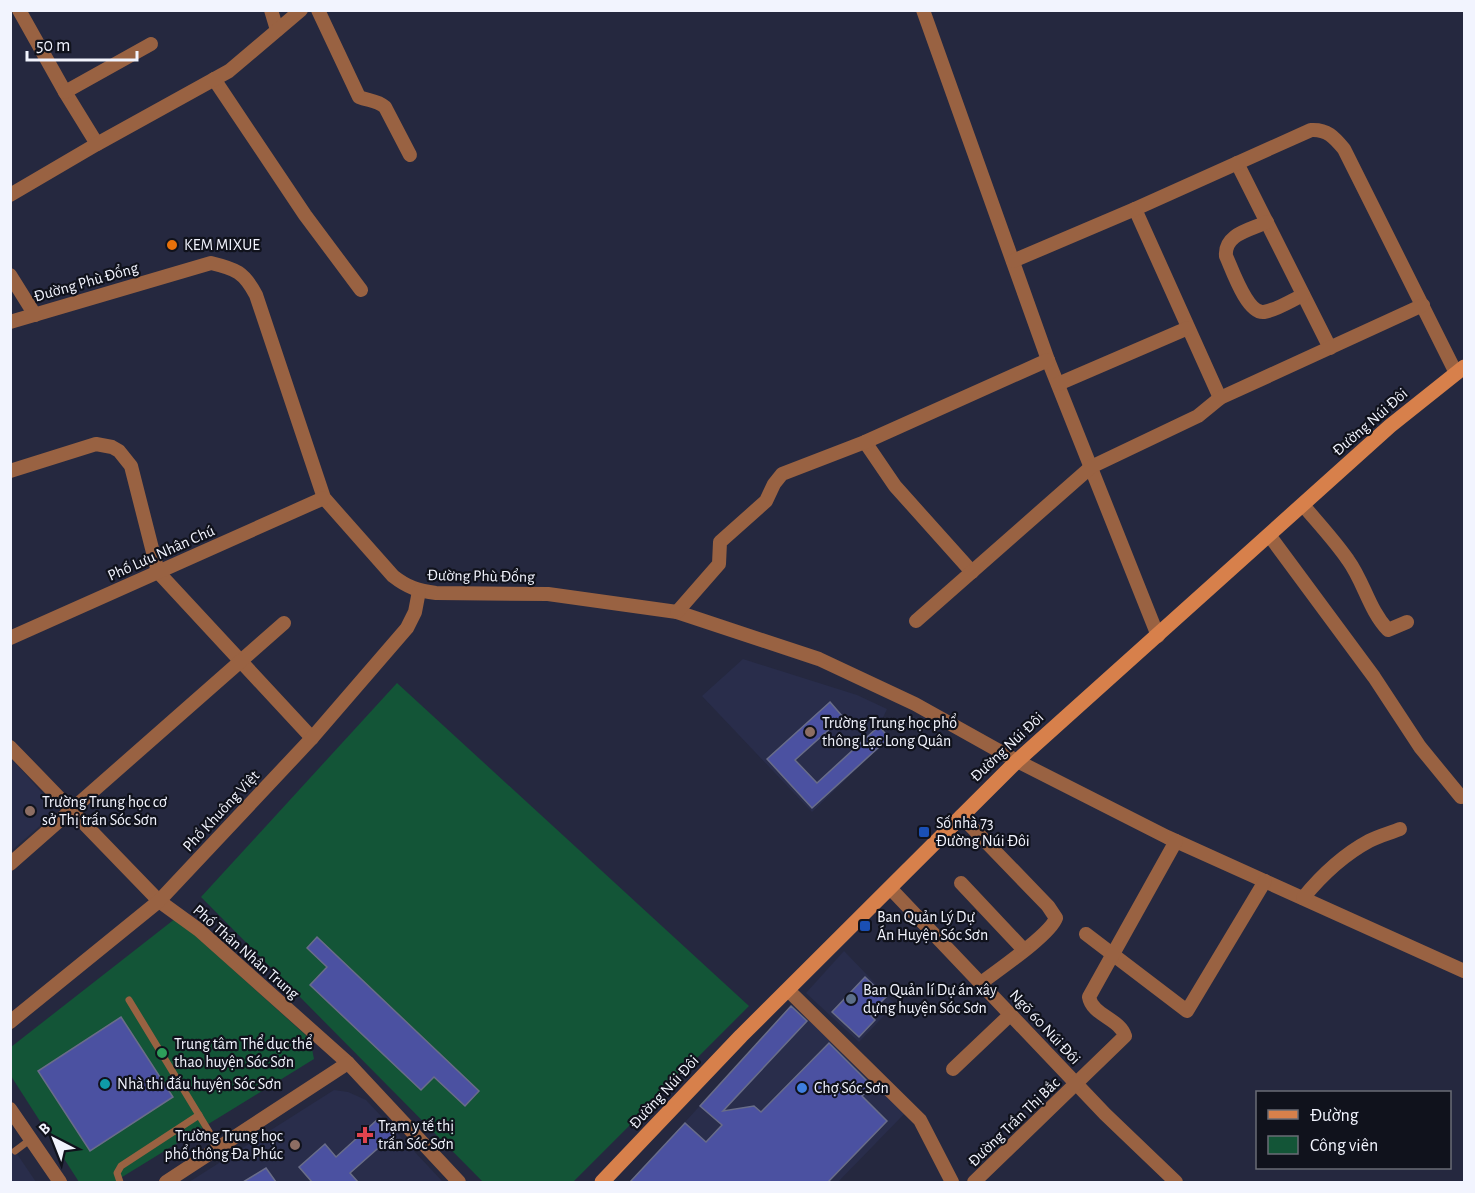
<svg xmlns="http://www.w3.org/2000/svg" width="1475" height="1193" font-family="'Alegreya Sans',sans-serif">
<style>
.built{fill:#292d4b}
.green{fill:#135537}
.building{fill:#4b51a1;stroke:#696d89;stroke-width:1.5}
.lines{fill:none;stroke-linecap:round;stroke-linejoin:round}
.lane{stroke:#996242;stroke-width:7}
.street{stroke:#996242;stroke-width:14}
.secondary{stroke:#d7804b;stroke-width:15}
.food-dot{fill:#e8710a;stroke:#10121c;stroke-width:2}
.education-dot{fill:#8d6e63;stroke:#10121c;stroke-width:2}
.transit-dot{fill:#1a4fb4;stroke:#10121c;stroke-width:2}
.service-dot{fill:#5c6f8a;stroke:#10121c;stroke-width:2}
.leisure-dot{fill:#2e9e5b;stroke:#10121c;stroke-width:2}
.culture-dot{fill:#0f9aa8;stroke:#10121c;stroke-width:2}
.shop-dot{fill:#3f7fe0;stroke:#10121c;stroke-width:2}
.health-dot{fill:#e0444e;stroke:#10121c;stroke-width:2}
.labels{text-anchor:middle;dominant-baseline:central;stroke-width:4.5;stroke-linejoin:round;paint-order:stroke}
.poi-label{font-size:16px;fill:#f2f4fe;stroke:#10121c;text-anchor:start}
.street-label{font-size:16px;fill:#f2f4fe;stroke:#10121c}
</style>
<rect width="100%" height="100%" fill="#25283f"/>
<g class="built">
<polygon points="743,659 857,695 887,709 879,726 889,738 812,812 702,696"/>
<polygon points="11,758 51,803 49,818 11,851"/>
<polygon points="844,951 895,1004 859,1042 806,993"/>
<polygon points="797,1000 909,1109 838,1182 630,1182"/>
<polygon points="334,1090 348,1092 366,1100 443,1182 189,1182"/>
<polygon points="10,1145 15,1151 36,1182 11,1182"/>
</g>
<g class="green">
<polygon points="397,683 749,1006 573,1182 483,1182 201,897"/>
<polygon points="176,918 310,1039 314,1059 114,1182 79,1182 11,1076 11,1047"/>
</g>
<g class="building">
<polygon points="830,702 843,717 795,760 817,783 879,726 889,738 812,808 767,759"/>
<polygon points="317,937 479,1091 465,1106 434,1077 421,1090 310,985 327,967 307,948"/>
<polygon points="865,977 886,997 869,1014 875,1020 859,1037 832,1012"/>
<polygon points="791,1006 807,1021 723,1111 754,1106 761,1112 829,1043 872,1086 862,1096 887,1121 828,1182 630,1182 685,1123 706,1142 722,1125 700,1106"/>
<polygon points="121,1017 173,1097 90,1151 38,1071"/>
<polygon points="378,1119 393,1135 350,1173 358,1182 312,1182 299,1167 325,1144 336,1157"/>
<polygon points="266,1168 276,1182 243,1182"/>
</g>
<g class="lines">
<g class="lane">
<polyline points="129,1000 219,1148"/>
<polyline points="15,1151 31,1139"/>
<polyline points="120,1182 117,1173 121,1166 199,1115"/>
</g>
<g class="street">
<polyline points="19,10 65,92 97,144"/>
<polyline points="271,10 277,30"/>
<path d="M318,10L359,97C369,101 377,100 385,107L410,155"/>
<polyline points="923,10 1048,360 1158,636"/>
<polyline points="214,79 305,215 361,290"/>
<polyline points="65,92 151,44"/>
<polyline points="1237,163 1330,348"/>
<polyline points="10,195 97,144 229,71 301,10"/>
<polyline points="1135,209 1220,398"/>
<path d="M1267,222C1250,230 1224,234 1226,256C1232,269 1247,314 1264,312C1277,310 1292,300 1303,295"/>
<path d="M1013,261L1135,209L1311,130C1327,129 1334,137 1344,149L1456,373"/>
<polyline points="10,275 35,315"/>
<path d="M10,322L211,263C236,269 244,272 256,295L324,498L393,576C407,587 418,591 436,593L548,594L677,612L819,659L915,704L1017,761L1167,837L1464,971"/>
<polyline points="1058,384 1188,328"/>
<polyline points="865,442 895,486 972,572"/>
<polyline points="10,471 96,444 112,447 119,451 131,466 158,572 312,738"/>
<path d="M1303,505C1318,523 1335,541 1348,560C1364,582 1369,610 1388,630L1407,622"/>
<polyline points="1269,535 1374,677 1420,747 1461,797"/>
<polyline points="677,612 719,564 720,542 766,501 774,484 782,474 865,442 1048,360"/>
<polyline points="916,621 1091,467 1198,416 1220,398 1423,305"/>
<polyline points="10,638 324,498"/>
<polyline points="10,747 159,901 199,930 348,1063 459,1182"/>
<path d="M961,816L1048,906L1056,918C1050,935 998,970 981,983"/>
<polyline points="10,864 284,623"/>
<polyline points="961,883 1024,950"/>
<polyline points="890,888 1105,1114 1176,1182"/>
<path d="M1303,898C1321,876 1343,855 1369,841C1378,836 1390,833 1400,829"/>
<polyline points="1086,934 1187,1011 1265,881"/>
<polyline points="788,990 920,1120 952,1182"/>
<polyline points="10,1022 159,901 312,738 407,628 415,612 419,591"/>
<polyline points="953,1069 1011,1014"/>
<polyline points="10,1109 60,1182"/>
<polyline points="166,1182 348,1063"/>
<path d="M974,1182L1125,1036C1120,1019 1092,1015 1089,997L1176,841"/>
</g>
<polyline class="secondary" points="602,1182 741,1036 1017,761 1390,426 1464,367"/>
</g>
<circle class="food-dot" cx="172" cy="245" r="6"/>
<g class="education-dot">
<circle cx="810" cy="732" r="6"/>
<circle cx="30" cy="811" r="6"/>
<circle cx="295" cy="1145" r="6"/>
</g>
<g class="transit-dot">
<rect x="918" y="826" width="12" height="12" rx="3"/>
<rect x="859" y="920" width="12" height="12" rx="3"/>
</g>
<circle class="service-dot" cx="851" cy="999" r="6"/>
<circle class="leisure-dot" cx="162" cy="1053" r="6"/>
<circle class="culture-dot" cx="105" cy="1084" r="6"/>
<circle class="shop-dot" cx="802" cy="1088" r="6"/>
<path class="health-dot" d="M362 1126h6v6h6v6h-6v6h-6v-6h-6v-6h6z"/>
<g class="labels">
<g class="poi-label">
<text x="184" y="245">KEM MIXUE</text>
<text x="822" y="723">Trường Trung học phổ<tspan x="822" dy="18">thông Lạc Long Quân</tspan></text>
<text x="42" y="802">Trường Trung học cơ<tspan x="42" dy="18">sở Thị trấn Sóc Sơn</tspan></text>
<text x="936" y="823">Số nhà 73<tspan x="936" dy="18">Đường Núi Đôi</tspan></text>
<text x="877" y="917">Ban Quản Lý Dự<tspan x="877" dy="18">Án Huyện Sóc Sơn</tspan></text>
<text x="863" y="990">Ban Quản lí Dự án xây<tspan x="863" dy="18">dựng huyện Sóc Sơn</tspan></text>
<text x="174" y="1044">Trung tâm Thể dục thể<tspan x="174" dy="18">thao huyện Sóc Sơn</tspan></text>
<text x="117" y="1084">Nhà thi đấu huyện Sóc Sơn</text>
<text x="814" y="1088">Chợ Sóc Sơn</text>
<text x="378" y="1126">Trạm y tế thị<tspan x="378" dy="18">trấn Sóc Sơn</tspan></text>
<text x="283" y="1136" text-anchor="end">Trường Trung học<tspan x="283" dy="18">phổ thông Đa Phúc</tspan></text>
</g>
<g class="street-label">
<text transform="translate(86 282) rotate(-16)">Đường Phù Đổng</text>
<text transform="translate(1370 422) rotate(-41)">Đường Núi Đôi</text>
<text transform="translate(161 553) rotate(-24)">Phố Lưu Nhân Chú</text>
<text transform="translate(481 576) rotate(1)">Đường Phù Đổng</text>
<text transform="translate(1007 747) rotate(-43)">Đường Núi Đôi</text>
<text transform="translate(221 811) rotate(-47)">Phố Khuông Việt</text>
<text transform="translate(246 952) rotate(41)">Phố Thân Nhân Trung</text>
<text transform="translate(1045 1027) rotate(47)">Ngõ 60 Núi Đôi</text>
<text transform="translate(664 1092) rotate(-47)">Đường Núi Đôi</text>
<text transform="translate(1014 1122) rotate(-44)">Đường Trần Thị Bắc</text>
</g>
</g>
<rect width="1475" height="1193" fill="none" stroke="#f2f4fe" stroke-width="24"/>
<rect x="1256" y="1091" width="195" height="78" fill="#10121c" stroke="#6a6c76" stroke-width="1.5"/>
<rect x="1268" y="1110" width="30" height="9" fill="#d7804b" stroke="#6a6c76" stroke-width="1.5"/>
<text x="1310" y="1121" font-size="18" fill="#f2f4fe">Đường</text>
<rect x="1268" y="1136" width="30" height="18" fill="#135537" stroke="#6a6c76" stroke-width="1.5"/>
<text x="1310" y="1151" font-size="18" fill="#f2f4fe">Công viên</text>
<g transform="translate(54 1139) rotate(318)" stroke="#10121c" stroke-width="4.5" paint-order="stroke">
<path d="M0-4.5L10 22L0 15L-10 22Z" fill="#f2f4fe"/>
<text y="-9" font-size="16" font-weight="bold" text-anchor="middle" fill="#f2f4fe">B</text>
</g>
<path d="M27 51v9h110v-9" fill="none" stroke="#f2f4fe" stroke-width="3"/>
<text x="36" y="51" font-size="18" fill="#f2f4fe" stroke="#10121c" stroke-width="4.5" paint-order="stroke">50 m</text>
</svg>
